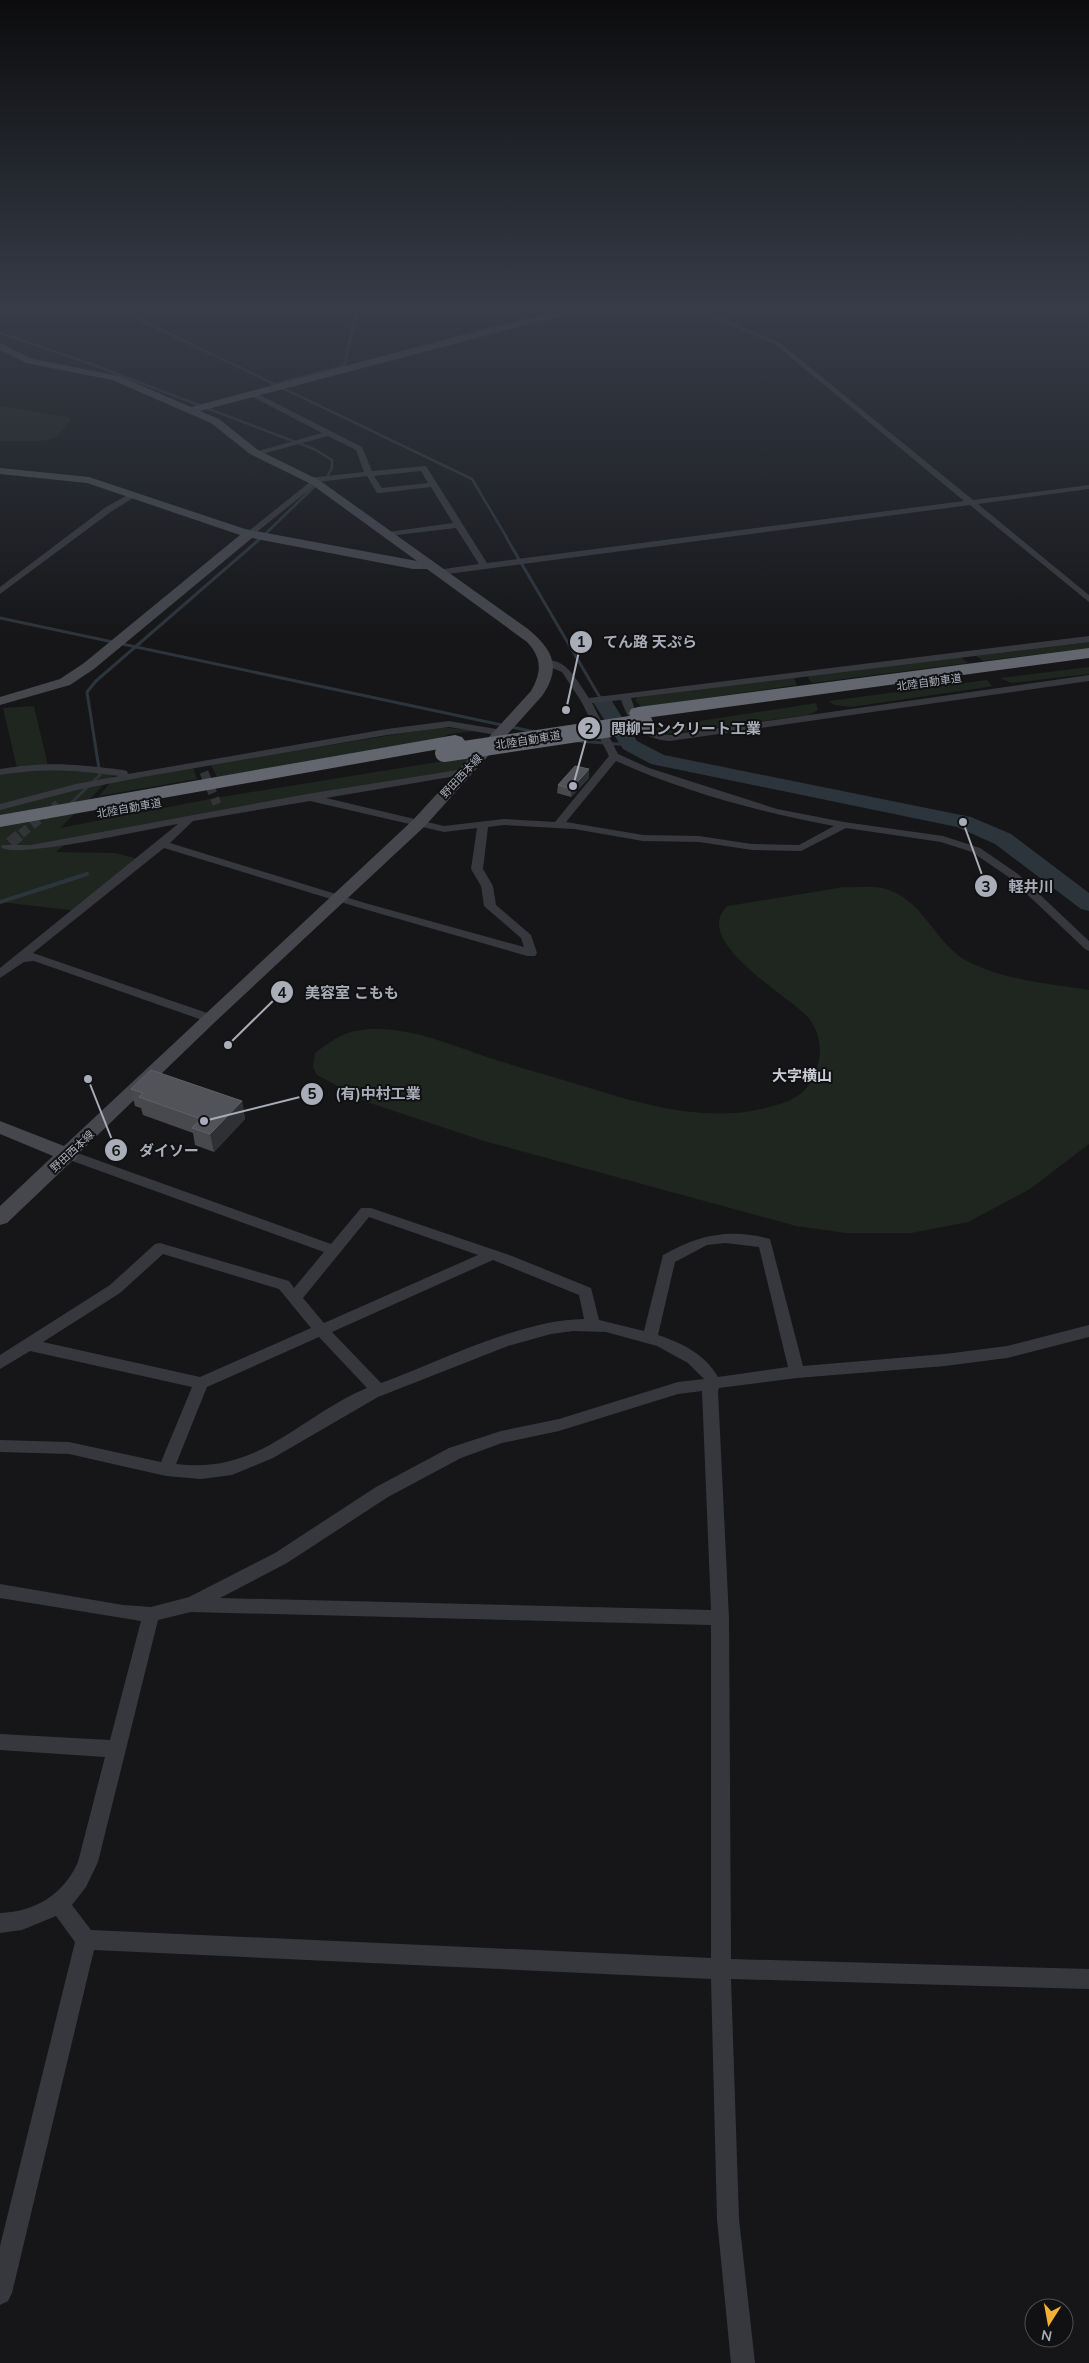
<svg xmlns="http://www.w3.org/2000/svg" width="1089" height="2363" font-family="Mulish,'Noto Sans JP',sans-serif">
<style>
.green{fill:#1e261f}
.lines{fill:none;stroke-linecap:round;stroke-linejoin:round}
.stream-far2{stroke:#2c353c;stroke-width:2.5}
.stream-far1{stroke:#2c353c;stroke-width:3}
.stream{stroke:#2c353c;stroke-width:4}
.river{fill:#2c353c;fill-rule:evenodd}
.street-tunnel-far1{stroke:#333438;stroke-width:9;stroke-dasharray:9 5;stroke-linecap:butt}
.street-tunnel{stroke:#333438;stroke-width:12;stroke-dasharray:12 6;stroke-linecap:butt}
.street{fill:#37383d;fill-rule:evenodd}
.secondary{fill:#45474d;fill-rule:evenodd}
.highway{fill:#63666e;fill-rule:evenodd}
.highway-bridge{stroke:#63666e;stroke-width:18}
.wall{fill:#47494d}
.shaded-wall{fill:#2f3033}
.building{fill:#525359;stroke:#5f6168}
.labels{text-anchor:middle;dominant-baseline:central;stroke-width:4;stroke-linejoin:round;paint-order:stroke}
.far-street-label{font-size:11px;fill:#a8adb8;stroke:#111113}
.neighbourhood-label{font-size:15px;font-weight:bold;fill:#c9ccd4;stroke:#111113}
.leader{fill:none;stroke:#a8adb8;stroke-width:2}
.callout-dot{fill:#a8adb8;stroke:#111113;stroke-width:2}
.mark-label{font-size:15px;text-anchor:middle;font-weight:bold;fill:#111}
.callout-label{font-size:15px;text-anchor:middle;font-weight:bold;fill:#a8adb8;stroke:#111113;stroke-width:4;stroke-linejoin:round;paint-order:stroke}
</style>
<rect width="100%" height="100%" fill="#161618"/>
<g class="green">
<polygon points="0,406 63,416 70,418 70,422 55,438 40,441 0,441"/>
<polygon points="1089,641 1089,648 983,661 976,656 979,654"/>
<polygon points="959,656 968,663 812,683 808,678 810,674"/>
<polygon points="1089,667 1089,674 1011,683 1000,678"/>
<polygon points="793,676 797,685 641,707 635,700 638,697"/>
<polygon points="987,680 992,686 988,687 851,707 834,705 829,701"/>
<polygon points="816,703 818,710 808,715 666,734 657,732 655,728"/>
<polygon points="34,706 48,766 116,773 60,828 215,798 481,755 464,772 70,840 56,852 115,853 142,860 78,911 0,902 0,774 17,768 3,708"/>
<polygon points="440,727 476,731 449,734 432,742 217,777 211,765"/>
<polygon points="193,767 197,779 99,796 111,782"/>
<path d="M844,887C856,888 870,886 882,888C923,897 933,942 967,961C1003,980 1050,984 1089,990V1144L1030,1189L968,1222L911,1233H846L796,1226L484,1141L367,1102L317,1075L313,1067L315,1053C327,1044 340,1034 355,1031C401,1022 448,1044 490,1058C517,1067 544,1074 570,1082C635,1102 706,1126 773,1106C784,1103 795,1099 804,1091C809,1087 812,1078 815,1072C824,1054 820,1031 807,1016C788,996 689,939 728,906Z"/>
</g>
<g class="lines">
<g class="stream-far2">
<polyline points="120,310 472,479 507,538"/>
<polyline points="0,333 91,364 314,449 332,460 332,468 328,475"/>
<polyline points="272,385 344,366 357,310"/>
<polyline points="261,538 315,486"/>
</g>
<g class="stream-far1">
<polyline points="506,537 602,701"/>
<polyline points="0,618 535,732"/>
<polyline points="579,741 630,745"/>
<polyline points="69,805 100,775 87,692 96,681 262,537"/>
</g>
<polyline class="stream" points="0,902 87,874"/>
<polygon class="river" points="603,696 610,698 637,741 664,755 971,817 1011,834 1089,893 1089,911 1081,909 995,844 957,827 651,764 623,749 593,702 596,698"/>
<g class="street-tunnel-far1">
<polyline points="204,772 217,804"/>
<polyline points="21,834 58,804"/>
</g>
<polyline class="street-tunnel" points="10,843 23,832"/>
<g class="street">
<path d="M695,310H702L780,343L973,500L1089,485V489L978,504L1089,595V602L970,505L440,575L437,574V570L479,564L456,528L388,536L384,534L388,532L453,523L431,487L380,493H377L367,476L319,482L253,535L246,533L310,482L307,480L308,478L364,472L356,450L328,436L255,456V452L322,433L249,395L252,391L362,447L372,471L426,466L487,563L964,501L776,345ZM421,471L428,483L382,488L374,476Z"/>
<polygon points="131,493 138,495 112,511 0,594 0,587 106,507"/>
<path d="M1089,636V642L631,698C638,720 646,733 670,735L1089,675V681L670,741C642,739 630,725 621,700L592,703L618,754L649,768L777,809L844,822L943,836L980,848L1018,874L1089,941V951L1085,949L1010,878L972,852L941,842L846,828L801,851L752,850L699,842L643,841L574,829L504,825L488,827L483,869L493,886L496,905L531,935L537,953L535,956H527L357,907L164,848L33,953L213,1015L215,1018L213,1021H205L34,961L24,962L0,978V968L178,824C152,828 14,860 1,847L2,845H31L307,794L464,769L468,770V774L326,798L444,826L504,819L555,822L609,756L581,701L562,672L545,665V661C567,657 578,683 589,698ZM616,761C684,792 760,812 834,826L799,845L752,844L699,836L643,835L566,822ZM310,801L444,832L477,828L471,869L481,886L484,906L521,938L524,947L365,903L170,843L193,821Z"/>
<path d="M449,721L502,730L507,733L502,736L449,727L387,735L143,777L77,790L0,810V804L76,784L119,776C75,770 44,768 0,775V769C45,761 78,764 123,770L127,771L128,774L387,729Z"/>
<path d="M69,1150L331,1244L361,1208H371L512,1256L591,1288L599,1320L644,1331L663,1255C698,1235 730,1228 770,1239L803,1366L945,1354L1007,1346L1089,1325V1337L1007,1358L945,1366L797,1378L719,1388L718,1391L729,1618L731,1959L1089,1969V1989L731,1979L739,2219L755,2363H731L717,2219L711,1979L94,1950L12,2293L8,2301L0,2305V2246L75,1942L56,1916L22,1930L0,1933V1913C35,1912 64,1894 78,1862L105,1757L0,1750V1734L110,1740L141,1621L0,1598V1584L123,1605L151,1607L189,1597L275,1553L376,1487L449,1448L501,1431L559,1419L678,1382L704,1379L688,1363L657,1346L606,1332L573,1331L551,1334L508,1346L378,1397L273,1458L232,1475L201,1479L166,1476L69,1454L0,1452V1440L69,1442L161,1462L192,1387L30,1351L0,1369V1355L110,1285L155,1244L160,1243L289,1281L294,1288L324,1252L64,1158L62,1155L64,1152ZM369,1217L478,1255L324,1323L303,1298ZM725,1243L759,1247L788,1367L718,1377C705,1354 682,1343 658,1335L675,1262L707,1245ZM163,1254L279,1289L311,1328L200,1377L43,1342L120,1293ZM493,1260L579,1295L584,1319C519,1320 442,1361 381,1383L332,1332ZM319,1337L367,1388C298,1417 259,1475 176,1464L207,1387ZM702,1391L711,1610L220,1598L287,1563L388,1497L461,1458L502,1443L559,1431L678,1394ZM191,1612L711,1625V1958L91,1930L72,1905L86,1887L98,1862L158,1620Z"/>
</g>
<path class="secondary" d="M568,310H583L200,411L219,419L258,450L319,480L528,629C553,650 562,667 542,696L425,826L215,1022L78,1154L76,1160L72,1161L7,1223L0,1225V1206L53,1156L0,1134V1121L64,1146L413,820L531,691C542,672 542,658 527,642L427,569H413L252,538L94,669L70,685L0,705V697L60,679L84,663L240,535L87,483L0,474V468L89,477L245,529L417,561L311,484L250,454L211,423L112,380L26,363L0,350V343L33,359L119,376L191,407L492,327Z"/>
<g class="highway">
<polygon points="1089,648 1089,658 638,719 631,717 629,713 631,709 638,707"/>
<polygon points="455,735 462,737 465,741 462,745 0,827 0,815"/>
</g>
<polyline class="highway-bridge" points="444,753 644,723"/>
</g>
<g class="wall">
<polygon points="589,769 589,778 571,797 557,793 558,785"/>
<polygon points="131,1089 242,1101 245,1119 214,1152 195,1145 193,1133 143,1115 141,1108 135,1106"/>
</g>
<g class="shaded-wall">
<polygon points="589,769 589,778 571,797 571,789"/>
<polygon points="242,1101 245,1119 214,1152 210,1134"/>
</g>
<g class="building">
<polygon points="575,766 589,769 571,789 558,785"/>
<polygon points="151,1070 242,1101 210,1134 192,1128 201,1119 139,1097 143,1093 131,1089"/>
</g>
<linearGradient id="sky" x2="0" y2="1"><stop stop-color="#0c0c0d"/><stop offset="0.48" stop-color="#363c48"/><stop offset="1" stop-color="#363c48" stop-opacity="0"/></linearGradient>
<rect width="1089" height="640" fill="url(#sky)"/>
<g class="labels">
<g class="far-street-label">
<text transform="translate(929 682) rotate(-8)">北陸自動車道</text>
<text transform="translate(528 740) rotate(-9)">北陸自動車道</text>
<text transform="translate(461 776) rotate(-47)">野田西本線</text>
<text transform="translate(129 808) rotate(-10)">北陸自動車道</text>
<text transform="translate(72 1151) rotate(-43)">野田西本線</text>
</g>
<g class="neighbourhood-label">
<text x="802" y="1075">大字横山</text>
</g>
</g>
<path class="leader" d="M566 710L581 642M573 786L589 728M963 822L986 886M228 1045L282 992M204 1121L312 1094M88 1079L116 1150"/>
<g class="callout-dot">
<circle cx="566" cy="710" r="5"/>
<circle cx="573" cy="786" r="5"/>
<circle cx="963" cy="822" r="5"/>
<circle cx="228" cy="1045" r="5"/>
<circle cx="204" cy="1121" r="5"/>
<circle cx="88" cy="1079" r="5"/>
<circle cx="581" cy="642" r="12"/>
<circle cx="589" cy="728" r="12"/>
<circle cx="986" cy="886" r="12"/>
<circle cx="282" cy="992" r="12"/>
<circle cx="312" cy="1094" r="12"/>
<circle cx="116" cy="1150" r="12"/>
</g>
<g class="mark-label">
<text x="581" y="647">1</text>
<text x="589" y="734">2</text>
<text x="986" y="892">3</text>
<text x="282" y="998">4</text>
<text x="312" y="1099">5</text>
<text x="116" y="1156">6</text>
</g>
<g class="callout-label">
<text x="650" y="647">てん路 天ぷら</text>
<text x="686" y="734">関柳コンクリート工業</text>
<text x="1031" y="892">軽井川</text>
<text x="352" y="998">美容室 こもも</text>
<text x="378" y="1099">(有)中村工業</text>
<text x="169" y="1156">ダイソー</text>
</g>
<g transform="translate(1049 2323) rotate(191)"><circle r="24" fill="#111113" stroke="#4d4f55"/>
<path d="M0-4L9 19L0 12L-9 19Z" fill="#f2b134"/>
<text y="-8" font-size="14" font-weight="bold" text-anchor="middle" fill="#a8adb8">N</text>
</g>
</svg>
